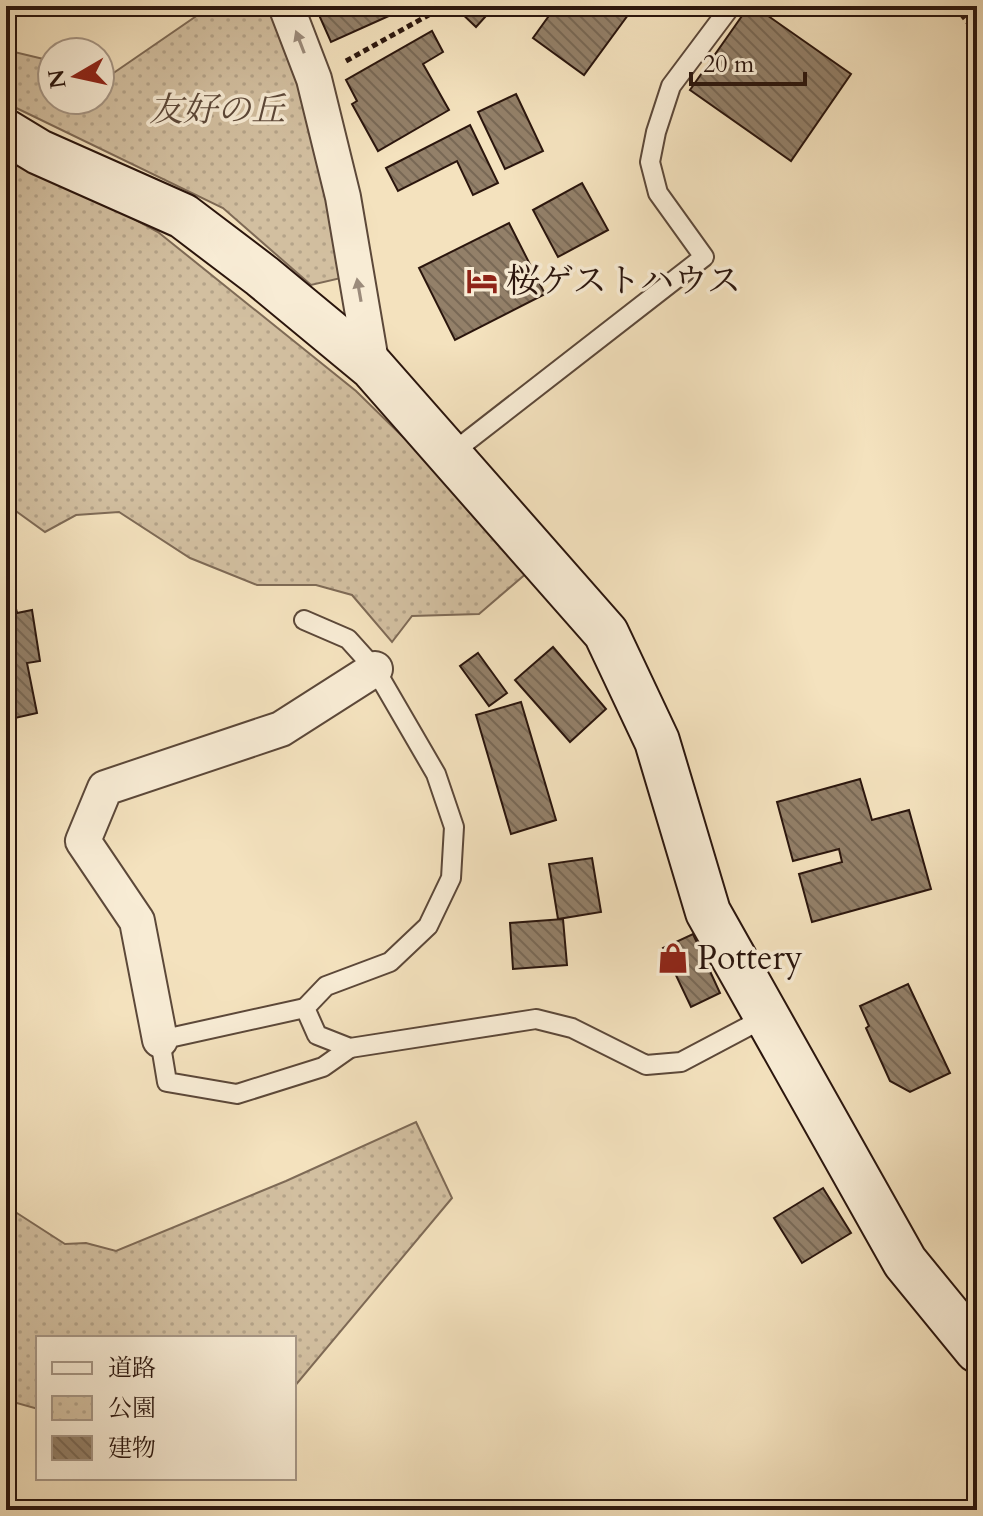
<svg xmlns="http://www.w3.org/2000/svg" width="983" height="1516" font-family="Cardo,'Noto Serif JP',serif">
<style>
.park{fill:url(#park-dots);stroke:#7e6a56;stroke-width:2}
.building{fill:url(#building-back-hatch);stroke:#2a150d;stroke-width:2}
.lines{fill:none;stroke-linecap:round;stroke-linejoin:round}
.lane-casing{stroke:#5c4839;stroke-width:22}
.street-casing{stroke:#5c4839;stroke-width:38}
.secondary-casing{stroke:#2a150d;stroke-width:48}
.path{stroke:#2a150d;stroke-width:5;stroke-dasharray:6 4;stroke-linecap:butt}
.lane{stroke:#f8ecd5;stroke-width:18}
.street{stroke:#f8ecd5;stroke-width:34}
.secondary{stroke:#f8ecd5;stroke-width:44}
.oneway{fill:#9b8b7b}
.labels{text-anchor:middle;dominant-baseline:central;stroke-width:7;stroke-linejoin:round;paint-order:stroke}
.park-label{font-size:34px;font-style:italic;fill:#5c4839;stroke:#f8ecd5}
.poi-label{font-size:34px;fill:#2a150d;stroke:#f8ecd5;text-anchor:start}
</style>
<defs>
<pattern id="park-dots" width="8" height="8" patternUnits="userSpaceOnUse" patternTransform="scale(2)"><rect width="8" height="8" fill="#d2bfa0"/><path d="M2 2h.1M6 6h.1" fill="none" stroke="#b4a389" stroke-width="1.8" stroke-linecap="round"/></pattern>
<pattern id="building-back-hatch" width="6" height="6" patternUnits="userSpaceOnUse" patternTransform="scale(2)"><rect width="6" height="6" fill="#938069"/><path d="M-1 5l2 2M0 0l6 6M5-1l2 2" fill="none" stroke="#786855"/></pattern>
</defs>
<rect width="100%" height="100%" fill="#f4e2be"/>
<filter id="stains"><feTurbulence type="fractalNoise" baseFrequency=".0025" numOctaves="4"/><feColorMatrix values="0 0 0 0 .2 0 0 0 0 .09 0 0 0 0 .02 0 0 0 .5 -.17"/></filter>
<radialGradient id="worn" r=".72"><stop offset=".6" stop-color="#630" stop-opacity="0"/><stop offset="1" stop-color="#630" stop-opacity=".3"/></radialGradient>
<g class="park">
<polygon points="211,6 269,6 304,96 341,255 341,278 311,285 223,208 6,103 6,50 52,61 52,100 100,100 100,72 112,74"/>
<polygon points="6,149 158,232 356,391 535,566 479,614 412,616 392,642 352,595 316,585 257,585 190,558 119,512 76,515 45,532 13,509 6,510"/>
<polygon points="416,1122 452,1198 294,1387 294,1338 38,1338 38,1409 6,1400 6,1206 65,1244 86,1243 116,1251 286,1181"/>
</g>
<g class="building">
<polygon points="315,6 411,6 331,42"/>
<polygon points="458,6 495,6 476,27 456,8"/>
<polygon points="556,6 615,6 628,15 584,75 533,38"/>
<polygon points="749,6 754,6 851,74 791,161 690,90"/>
<polygon points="432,31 443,52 423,64 449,110 378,151 352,104 357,101 346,80"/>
<polygon points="516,94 543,151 505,169 478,112"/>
<polygon points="470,125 498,183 473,195 457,161 398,191 386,168"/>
<polygon points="582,183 608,230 558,257 533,210"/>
<polygon points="509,223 545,294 455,340 419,268"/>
<polygon points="6,565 17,613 32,610 40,661 27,663 37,713 6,720"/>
<polygon points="553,647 606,709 570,742 515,680"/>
<polygon points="478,653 507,693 489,706 460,666"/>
<polygon points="521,702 556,820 511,834 476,715"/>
<polygon points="860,779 872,820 909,810 931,889 812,922 799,874 842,862 839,849 793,861 777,802"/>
<polygon points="592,858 601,912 558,919 549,864"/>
<polygon points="6,898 13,928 6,930"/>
<polygon points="563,919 567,965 513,969 510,923"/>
<polygon points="693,934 720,993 691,1007 663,948"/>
<polygon points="908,984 950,1073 910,1092 890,1081 866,1028 869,1026 860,1006"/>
<polygon points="823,1188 851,1233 802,1263 774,1218"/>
</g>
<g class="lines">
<defs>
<g id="lane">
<polyline points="448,456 704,257 658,193 650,162 656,132 671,86 731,6"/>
<polyline points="304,620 348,639 375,669 436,774 454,827 451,878 428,926 390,962 326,986 305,1008 317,1035 350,1048 536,1019 572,1028 646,1065 681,1062 768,1016"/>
<polyline points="305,1008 160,1040 167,1082 237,1094 323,1067 350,1048"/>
</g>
<g id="street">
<polyline points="286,6 314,79 343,197 372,367"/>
<polyline points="160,1040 137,921 83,841 105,788 281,729 375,669"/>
</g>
<polyline id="secondary" points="6,132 39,152 183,216 262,276 372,367 606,633 657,741 708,912 905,1262 977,1350"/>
</defs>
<use href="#lane" class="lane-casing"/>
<use href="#street" class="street-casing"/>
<use href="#secondary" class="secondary-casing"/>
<g class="path">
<polyline points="955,6 977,34"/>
<polyline points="346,61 434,12 438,6"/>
</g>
<use href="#lane" class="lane"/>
<use href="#street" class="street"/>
<use href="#secondary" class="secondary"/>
</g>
<defs><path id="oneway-solid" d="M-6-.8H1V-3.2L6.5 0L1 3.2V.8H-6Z" transform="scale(2)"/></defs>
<g class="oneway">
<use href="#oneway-solid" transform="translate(300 42) rotate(-111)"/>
<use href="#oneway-solid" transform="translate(359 290) rotate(-100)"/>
</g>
<defs>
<symbol id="hotel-bare" viewBox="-9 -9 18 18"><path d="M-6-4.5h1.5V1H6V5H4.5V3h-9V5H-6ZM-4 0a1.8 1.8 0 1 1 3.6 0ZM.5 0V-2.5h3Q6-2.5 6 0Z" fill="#8f2418" stroke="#f8ecd5" stroke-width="2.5" paint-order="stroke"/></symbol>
<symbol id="shop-bare" viewBox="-9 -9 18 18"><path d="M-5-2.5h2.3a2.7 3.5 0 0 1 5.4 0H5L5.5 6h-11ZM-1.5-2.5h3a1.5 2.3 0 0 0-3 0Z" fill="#8f2418" stroke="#f8ecd5" stroke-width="2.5" paint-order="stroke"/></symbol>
</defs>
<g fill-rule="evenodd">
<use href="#hotel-bare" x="460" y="259" width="44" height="44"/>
<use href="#shop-bare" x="651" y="936" width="44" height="44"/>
</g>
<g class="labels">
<g class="park-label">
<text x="217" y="110">友好の丘</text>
</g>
<g class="poi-label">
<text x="506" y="281">桜ゲストハウス</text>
<text x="697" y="958">Pottery</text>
</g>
</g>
<rect width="983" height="1516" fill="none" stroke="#f4e2be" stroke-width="32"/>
<rect x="8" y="8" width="967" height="1500" fill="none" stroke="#2a150d" stroke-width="4"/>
<rect x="16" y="16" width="951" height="1484" fill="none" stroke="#2a150d" stroke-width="2"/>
<rect x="36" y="1336" width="260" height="144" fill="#f8ecd5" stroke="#a69685" stroke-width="2"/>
<rect x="52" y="1362" width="40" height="12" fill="#f8ecd5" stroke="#a69685" stroke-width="2"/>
<text x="108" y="1376" font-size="24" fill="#2a150d">道路</text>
<rect x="52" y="1396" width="40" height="24" fill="url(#park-dots)" stroke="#a69685" stroke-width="2"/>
<text x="108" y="1416" font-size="24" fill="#2a150d">公園</text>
<rect x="52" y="1436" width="40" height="24" fill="url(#building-back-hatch)" stroke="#a69685" stroke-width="2"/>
<text x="108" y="1456" font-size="24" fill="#2a150d">建物</text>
<g transform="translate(76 76) rotate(261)"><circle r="38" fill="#f8ecd5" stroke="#a69685" stroke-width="2"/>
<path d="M0-6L14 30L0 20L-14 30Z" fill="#8f2418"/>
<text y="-12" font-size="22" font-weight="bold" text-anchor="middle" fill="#2a150d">N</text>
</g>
<path d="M691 72v12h114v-12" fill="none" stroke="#2a150d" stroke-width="4"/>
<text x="703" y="72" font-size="24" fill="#2a150d" stroke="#f8ecd5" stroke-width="6" paint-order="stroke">20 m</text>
<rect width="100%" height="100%" filter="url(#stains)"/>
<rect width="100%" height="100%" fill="url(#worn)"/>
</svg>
